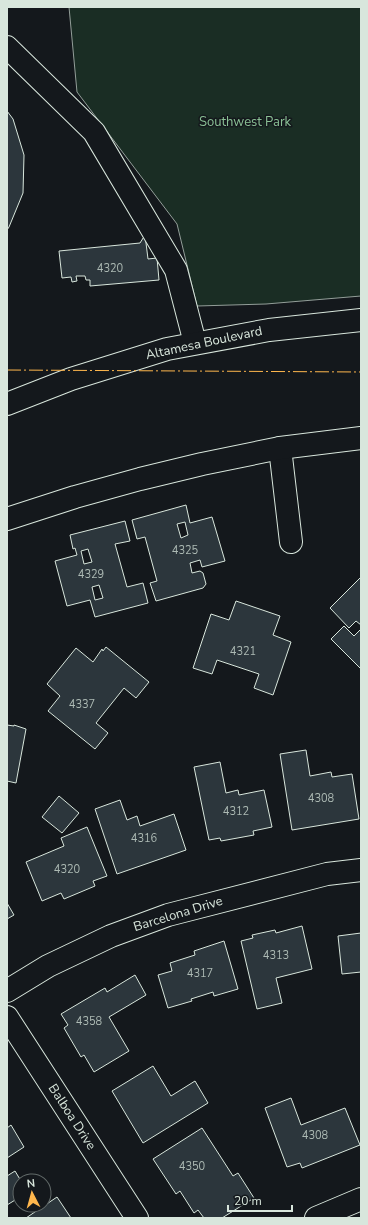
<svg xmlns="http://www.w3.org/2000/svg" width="368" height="1225" font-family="'Nunito Sans',sans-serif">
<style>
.green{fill:#1a2d24;stroke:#939e99}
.building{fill:#2c363c;stroke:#d8e6dc;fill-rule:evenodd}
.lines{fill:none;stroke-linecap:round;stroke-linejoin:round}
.minor-casing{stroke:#d8e6dc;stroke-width:24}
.major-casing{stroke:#d8e6dc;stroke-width:24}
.minor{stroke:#14181c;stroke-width:22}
.major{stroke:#14181c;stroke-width:22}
.power{stroke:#ffb74d;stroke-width:1;stroke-dasharray:14 3 2 3;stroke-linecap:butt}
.labels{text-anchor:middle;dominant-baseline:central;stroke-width:3;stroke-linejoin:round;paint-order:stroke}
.number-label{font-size:11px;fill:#adbab4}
.park-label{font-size:13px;fill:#8ac095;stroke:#14181c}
.street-label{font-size:13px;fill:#d8e6dc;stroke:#14181c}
</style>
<rect width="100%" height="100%" fill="#14181c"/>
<polygon class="green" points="69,7 361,7 361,296 266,304 197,306 177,224 77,92"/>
<g class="building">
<polygon points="7,111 13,119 24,155 23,193 9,227 7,230"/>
<polygon points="145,235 148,259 157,258 159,280 90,286 90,280 86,280 85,276 76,276 77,281 72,282 71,277 62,278 59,251 140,243"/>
<path d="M186,505L190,523L212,517L225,561L202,567L200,560L190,563L192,573L200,571L203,573L206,584L203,588L156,601L150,583L157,581L145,537L137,539L132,520ZM185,522L188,535L181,538L177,524Z"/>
<path d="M125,521L130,541L115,544L127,587L143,583L148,603L95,617L90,600L67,606L55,561L77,555L75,548L73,549L70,535ZM88,549L92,562L84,564L81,551ZM99,585L103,598L95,600L92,587Z"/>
<polygon points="361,577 361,625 356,621 349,628 330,608"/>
<polygon points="236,601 280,616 273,635 291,642 273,695 254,688 259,674 217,660 212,674 193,668 211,614 229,620"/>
<polygon points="344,626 354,636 361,629 361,669 331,639"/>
<polygon points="106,647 149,682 136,698 124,688 96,723 108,733 95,749 48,711 60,696 47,684 76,648 93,662 102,649 103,651"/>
<polygon points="7,725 14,726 14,725 26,729 16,783 7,781"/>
<polygon points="306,750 310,776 331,772 332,777 352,774 359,819 292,830 280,754"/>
<polygon points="220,762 226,793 238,790 239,795 264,790 272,827 253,831 254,835 221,841 220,838 209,840 194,767"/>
<polygon points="59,796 79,813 62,833 42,817"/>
<polygon points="120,800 127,820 137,816 140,826 174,814 186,850 117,874 95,809"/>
<polygon points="87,827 107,876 93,881 95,886 64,899 61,893 42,901 26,862 64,846 61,838"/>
<polygon points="7,903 14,915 7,919"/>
<polygon points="302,926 312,969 276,978 282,1003 257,1009 241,941 253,938 252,935 275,930 276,933"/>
<polygon points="361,933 361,972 342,974 338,936"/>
<polygon points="224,941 238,989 214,996 213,992 191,999 192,1001 168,1008 158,975 172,971 170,963 195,955 194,951"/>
<polygon points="135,975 146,995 109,1017 129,1051 94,1072 84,1055 81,1057 64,1028 68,1025 61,1014 105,988 107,992"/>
<polygon points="153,1066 171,1096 195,1081 208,1103 143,1143 112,1091"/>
<polygon points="291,1098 301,1125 345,1108 360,1145 302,1168 300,1163 287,1167 265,1108"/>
<polygon points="11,1125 24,1147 7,1158 7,1128"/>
<polygon points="202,1128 233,1176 238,1173 254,1198 222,1218 204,1218 198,1210 194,1213 180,1191 176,1194 153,1159"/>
<polygon points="15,1171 21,1181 20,1181 20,1197 7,1205 7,1176"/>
<polygon points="57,1197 71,1218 26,1218"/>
</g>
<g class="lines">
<defs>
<g id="minor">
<polyline points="7,47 94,132 176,270 195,343"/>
<polyline points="280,448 291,542"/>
<polyline points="7,991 48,966 111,936 168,915 327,874 361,870"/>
<polyline points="7,1017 137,1218"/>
<polyline points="316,1218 361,1199"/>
</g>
<g id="major">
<polyline points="7,404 71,379 167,349 269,330 361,320"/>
<polyline points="7,519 75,497 140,479 202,464 280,448 361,438"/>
</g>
</defs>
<use href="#minor" class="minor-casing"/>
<use href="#major" class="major-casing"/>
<use href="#minor" class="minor"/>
<use href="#major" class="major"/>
<polyline class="power" points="7,370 361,372"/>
</g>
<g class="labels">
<g class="number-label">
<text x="110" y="268">4320</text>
<text x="185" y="550">4325</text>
<text x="91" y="574">4329</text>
<text x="243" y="651">4321</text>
<text x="82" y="704">4337</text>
<text x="321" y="798">4308</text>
<text x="236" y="811">4312</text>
<text x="144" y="838">4316</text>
<text x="67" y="869">4320</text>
<text x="276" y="955">4313</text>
<text x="200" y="973">4317</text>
<text x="89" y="1021">4358</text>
<text x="315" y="1135">4308</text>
<text x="192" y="1166">4350</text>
</g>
<g class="park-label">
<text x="245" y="122">Southwest Park</text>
</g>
<g class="street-label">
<text transform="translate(204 343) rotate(-12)">Altamesa Boulevard</text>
<text transform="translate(178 914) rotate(-17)">Barcelona Drive</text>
<text transform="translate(72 1117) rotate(57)">Balboa Drive</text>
</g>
</g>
<rect width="368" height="1225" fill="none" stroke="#d8e6dc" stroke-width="16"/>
<g transform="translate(32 1193) rotate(354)"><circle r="19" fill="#14181c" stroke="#626a69"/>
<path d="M0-3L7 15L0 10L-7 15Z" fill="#ffb74d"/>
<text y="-6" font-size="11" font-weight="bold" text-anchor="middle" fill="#d8e6dc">N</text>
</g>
<path d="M228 1205v6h64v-6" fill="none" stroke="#d8e6dc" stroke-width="2"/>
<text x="234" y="1205" font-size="12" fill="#d8e6dc" stroke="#14181c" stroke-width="3" paint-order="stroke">20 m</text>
</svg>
